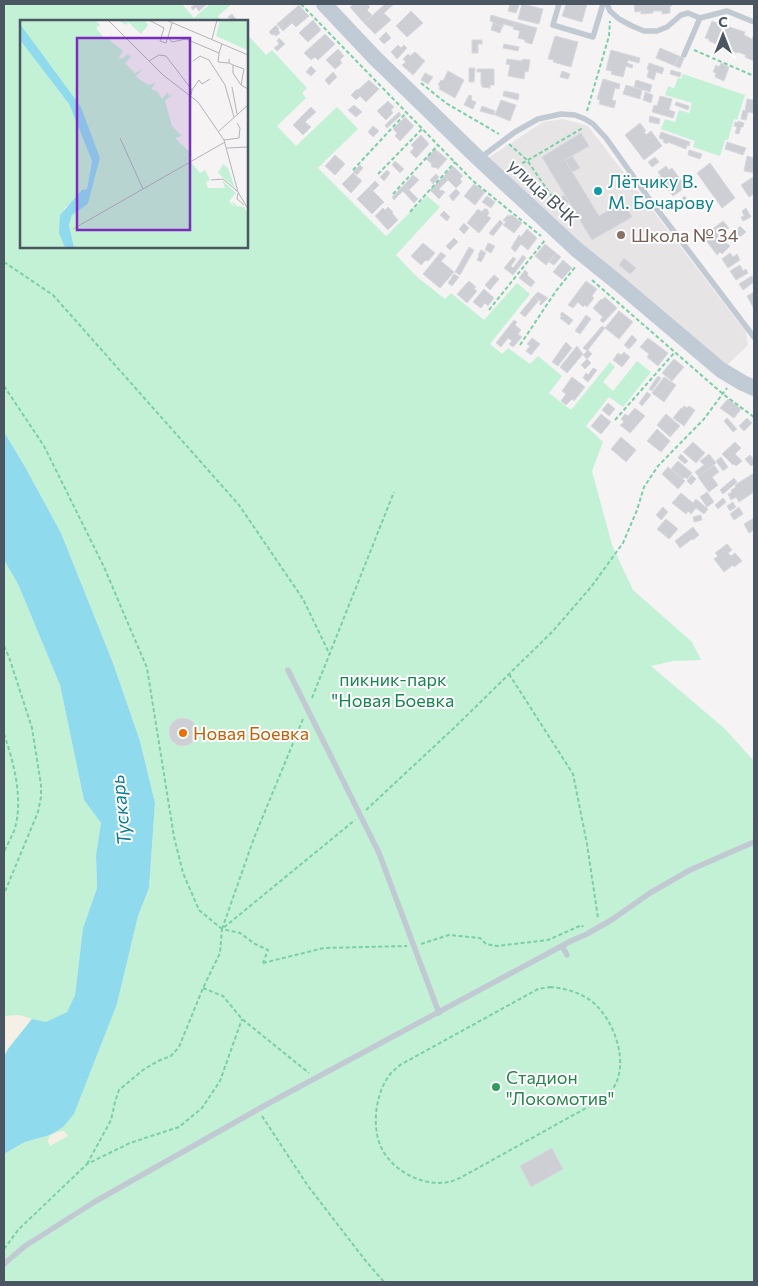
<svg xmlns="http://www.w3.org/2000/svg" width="758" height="1286" font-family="Commissioner,sans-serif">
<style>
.education{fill:#e6e4e5}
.green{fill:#c3f1d5}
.sand{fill:#f5f0e5}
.water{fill:#90daee}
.building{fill:#cdcfd5;stroke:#d7d9de}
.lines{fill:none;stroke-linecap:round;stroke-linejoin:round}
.path{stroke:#7ad0a6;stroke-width:2;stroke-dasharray:4 2.5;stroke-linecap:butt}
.service{stroke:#c1cad2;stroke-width:5.5}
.secondary{stroke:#c1cbd6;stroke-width:16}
.culture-dot{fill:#0f9aa8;stroke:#fff;stroke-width:2}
.education-dot{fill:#8d6e63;stroke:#fff;stroke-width:2}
.food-dot{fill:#e8710a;stroke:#fff;stroke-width:2}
.leisure-dot{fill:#2e9e5b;stroke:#fff;stroke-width:2}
.labels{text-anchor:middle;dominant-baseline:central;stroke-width:4;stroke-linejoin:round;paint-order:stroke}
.culture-label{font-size:18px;fill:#0d838f;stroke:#fff;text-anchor:start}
.street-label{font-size:18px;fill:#4a5661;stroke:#fff}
.education-label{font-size:18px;fill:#785e54;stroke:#fff;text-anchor:start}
.park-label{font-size:18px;fill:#17864f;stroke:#fff}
.food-label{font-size:18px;fill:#c56008;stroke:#fff;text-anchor:start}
.leisure-label{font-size:18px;fill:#27864d;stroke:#fff;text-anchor:start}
.water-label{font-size:19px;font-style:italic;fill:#0c7c9b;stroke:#fff}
.inset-road{fill:none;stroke:#b1b4b9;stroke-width:1}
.view{fill:#7b2cbf;fill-opacity:0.15;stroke:#7b2cbf;stroke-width:2.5}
.inset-edge{fill:none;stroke:#4a5661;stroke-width:2.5}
</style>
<rect width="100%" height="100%" fill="#f5f3f3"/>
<polygon class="education" points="563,119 588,126 746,332 748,345 724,368 618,280 488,158 543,122"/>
<g class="green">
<polygon points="4,4 182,4 194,18 210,4 232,4 218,16 222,21 21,21 21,246 246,246 246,33 266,55 272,50 307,88 302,93 306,98 277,126 296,146 337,107 358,129 318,168 386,236 427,196 440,207 396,255 417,277 445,299 451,293 484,320 517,283 530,294 490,344 502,354 508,348 530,364 538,356 562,376 549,393 571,410 610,362 615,367 603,382 613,391 637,361 651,372 623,407 609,397 586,426 603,442 592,471 612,545 633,590 692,642 701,660 673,661 651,666 724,728 754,761 754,820 752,821 754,824 754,1282 4,1282 4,1154 25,1142 50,1135 74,1114 117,1004 138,916 149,888 155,803 140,741 113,663 61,533 24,465 4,432"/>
<polygon points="683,74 745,95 737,120 734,119 728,140 725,140 720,156 693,147 695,141 661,129 665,119 675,122 679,110 689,113 692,103 665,95 668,86 674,88 678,78 681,79"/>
<polygon points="4,560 18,584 60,685 84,800 101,823 96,855 97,888 83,928 75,995 67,1012 46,1023 8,1049 4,1057"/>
</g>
<g class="sand">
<polygon points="19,1015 32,1019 8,1049 4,1057 4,1016"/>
<polygon points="61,1131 64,1131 68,1136 50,1146 48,1141 50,1135"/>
</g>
<polygon class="water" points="4,432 24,465 61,533 113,663 140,741 155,803 149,888 138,916 117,1004 74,1114 63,1127 50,1135 25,1142 4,1154 4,1057 8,1049 32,1019 46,1022 67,1012 75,995 83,928 97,888 96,855 101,823 84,800 60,685 18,584 4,560"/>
<g class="building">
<polygon points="196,4 207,4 199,11 196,7 193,10 191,7"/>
<polygon points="354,4 367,4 370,7 367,10 372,15 364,23 350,7"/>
<polygon points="385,4 394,4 384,13 391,20 375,34 364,23"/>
<polygon points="510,4 519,5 516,13 508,11"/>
<polygon points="522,4 543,9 539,24 518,19"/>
<polygon points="566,4 587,4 582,22 562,16"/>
<polygon points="634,4 672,4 672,6 670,6 670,13 662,14 662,11 653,11 653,13 641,14 641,11 635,12"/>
<polygon points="299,5 309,16 296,27 292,23 283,31 277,24"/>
<polygon points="411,11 423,23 407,37 396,26"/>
<polygon points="232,14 237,21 231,21 228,17"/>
<polygon points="491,15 515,22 514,27 503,24 503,27 496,25 496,24 493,23 493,22 490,21"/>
<polygon points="313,20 321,30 308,42 299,33"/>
<polygon points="712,21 717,23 718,21 727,24 726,26 745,32 744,35 752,39 753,36 754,36 754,61 745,57 746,55 738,52 737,53 709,41 709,39 705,38"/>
<polygon points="515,22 537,28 532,44 525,42 525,40 518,38 520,31 513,29"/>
<polygon points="493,23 502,27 500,33 491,30"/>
<polygon points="276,25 279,29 278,30 280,33 276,36 274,34 272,35 269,32"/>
<polygon points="386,32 391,38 384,44 379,39"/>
<polygon points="325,34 335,44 318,60 315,57 311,60 304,53"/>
<polygon points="555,36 578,42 571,67 553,62 554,60 548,59"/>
<polygon points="279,38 285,44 277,51 274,48 279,44 277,41"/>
<polygon points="472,40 482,40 482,44 478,44 478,53 472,53"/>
<polygon points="504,44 519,47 518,51 503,48"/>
<polygon points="398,45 401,48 404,45 407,48 397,59 391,52"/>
<polygon points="660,48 679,56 675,66 656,58"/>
<polygon points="338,49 344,56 340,60 342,63 335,69 326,60"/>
<polygon points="611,50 640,58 639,63 628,60 627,63 633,65 632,68 626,66 623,77 611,74 612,71 606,70"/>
<polygon points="415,52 425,61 413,75 402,65 406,62 403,59 408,54 410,56"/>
<polygon points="679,56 684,58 680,68 675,66"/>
<polygon points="507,59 522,61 523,59 530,60 528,72 525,71 524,79 508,76 510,65 506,64"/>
<polygon points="649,63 664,68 662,74 656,72 654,80 647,77 649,70 647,69"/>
<polygon points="721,63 729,67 724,81 715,77 716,73 713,72 716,65 719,67"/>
<polygon points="311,66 316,71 311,76 306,72"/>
<polygon points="469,68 475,68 474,82 469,82"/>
<polygon points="477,69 494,69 494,85 490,85 490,88 482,87 482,85 481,85 481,72 477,72"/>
<polygon points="671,70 681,73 680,77 670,74"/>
<polygon points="448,71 464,80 455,98 439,89 440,86 438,85 441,80 443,81"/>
<polygon points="562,71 570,74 568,79 560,77"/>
<polygon points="333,72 337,77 329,85 325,80"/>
<polygon points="425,73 433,77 428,84 421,80"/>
<polygon points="603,79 620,84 619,89 615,88 612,100 616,101 614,108 599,104 600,100 597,99"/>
<polygon points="369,80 379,89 366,102 360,96 356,100 351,95 357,89 358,90"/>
<polygon points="636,80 652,85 650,92 634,87"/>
<polygon points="626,85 642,90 640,99 623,94"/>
<polygon points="504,91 519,94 518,100 503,96"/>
<polygon points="645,92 653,95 651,103 643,100"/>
<polygon points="469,95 472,96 471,100 476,102 473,109 464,105"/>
<polygon points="660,96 672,99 669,110 675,112 673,118 652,112 654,105 657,106"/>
<polygon points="747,99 754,100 754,107 753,113 748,112 746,120 741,119 743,110 745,111"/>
<polygon points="501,100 516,105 510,121 495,115"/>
<polygon points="388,101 394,107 391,110 393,113 386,120 377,111"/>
<polygon points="676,102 689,106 688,110 675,105"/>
<polygon points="354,105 362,112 356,117 348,110"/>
<polygon points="482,106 495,111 494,115 480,111"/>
<polygon points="311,107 316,112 305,122 311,127 303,135 293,125"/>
<polygon points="399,112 401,115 387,128 385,125"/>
<polygon points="650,116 660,119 659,124 649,122"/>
<polygon points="405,117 414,126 400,141 395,136 397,133 393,129"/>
<polygon points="738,121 744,123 743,127 741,127 739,134 735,133 737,127 734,126 735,122 738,123"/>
<polygon points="640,123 646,131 644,132 646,135 651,131 662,146 644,160 625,135"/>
<polygon points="373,126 379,131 373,137 368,132"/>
<polygon points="661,132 690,142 689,146 687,145 686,149 668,142 667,144 663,142 664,140 659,138"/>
<polygon points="581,133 589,146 565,160 599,216 623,202 632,217 592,240 542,157"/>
<polygon points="421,135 429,144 416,158 410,152 414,148 411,145"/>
<polygon points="727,142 746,148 743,155 725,149"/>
<polygon points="435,149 447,159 438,169 435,167 434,168 431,166 432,164 426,159"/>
<polygon points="689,150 702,154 700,159 688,155"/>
<polygon points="335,155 345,164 335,175 325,166"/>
<polygon points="572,156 580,168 572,172 565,160"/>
<polygon points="747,156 754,158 754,173 744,171"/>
<polygon points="655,157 659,162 652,167 648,162"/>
<polygon points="395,161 404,169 400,173 392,165"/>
<polygon points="710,163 735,198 722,208 697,173"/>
<polygon points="360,165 363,168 357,175 353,172"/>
<polygon points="453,166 463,176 460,179 462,182 456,188 444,176"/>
<polygon points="666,166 669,170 672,168 686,187 673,196 659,177 661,176 658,172"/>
<polygon points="387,170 390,173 384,181 380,177"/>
<polygon points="353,173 362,181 351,193 342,184"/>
<polygon points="436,174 439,177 433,184 430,180"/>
<polygon points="413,175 419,180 409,190 404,185"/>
<polygon points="444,176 448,180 439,189 441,191 442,190 445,192 439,199 430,190"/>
<polygon points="753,177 754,194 749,197 741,185"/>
<polygon points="375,181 379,185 373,191 369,187"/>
<polygon points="474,184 485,192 475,205 464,196"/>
<polygon points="404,185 418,199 414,203 403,191 394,200 392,197"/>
<polygon points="369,187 384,202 372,214 357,199"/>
<polygon points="456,189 460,193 453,201 449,196"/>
<polygon points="565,195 569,202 563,205 559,198"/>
<polygon points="487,196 495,202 491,208 482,202"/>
<polygon points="685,196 688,201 681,206 678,201"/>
<polygon points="388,207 393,212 392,213 398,220 388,230 375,216 383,208 385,210"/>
<polygon points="746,208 751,217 743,221 741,217 744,216 742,211"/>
<polygon points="478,209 482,212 484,209 487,209 489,213 487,216 491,218 479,233 467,223"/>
<polygon points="444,211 450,217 447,221 440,215"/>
<polygon points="508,215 510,216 512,215 522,223 514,233 503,225 506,222 503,220"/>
<polygon points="500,220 503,223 493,236 489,233"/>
<polygon points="723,221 729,228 720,234 715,227"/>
<polygon points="464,223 469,228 464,234 459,229"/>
<polygon points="740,226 746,232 740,237 735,231"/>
<polygon points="715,227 727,244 728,244 730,246 722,254 720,252 717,255 705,239 708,236 706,233"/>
<polygon points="527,229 537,238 528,250 521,244 515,252 511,248 519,235 521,237"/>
<polygon points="454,238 458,242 450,250 446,246"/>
<polygon points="423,243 435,253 428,261 426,260 421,265 411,256"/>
<polygon points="488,243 495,246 491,253 485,250"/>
<polygon points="545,244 556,253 546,265 535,256"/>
<polygon points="469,247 474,250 460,275 455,272"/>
<polygon points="481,250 486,253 481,262 477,260 479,256 478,255"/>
<polygon points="441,252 446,256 441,261 454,272 440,288 423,274"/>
<polygon points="556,253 561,257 554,265 549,262"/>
<polygon points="730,253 733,257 737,254 740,260 728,268 722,259"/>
<polygon points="523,255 526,258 513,275 504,268 513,257 516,259 511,266 513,268"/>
<polygon points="624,258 636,268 630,274 619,265"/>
<polygon points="563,260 572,268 562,279 553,272"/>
<polygon points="740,265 743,271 746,269 748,273 736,280 730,271"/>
<polygon points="525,270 528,273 527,275 535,282 531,287 519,278"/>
<polygon points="454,274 459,277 452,286 448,283"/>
<polygon points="494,275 499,279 490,290 485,285"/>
<polygon points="752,276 754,282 743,290 739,284"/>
<polygon points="469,281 476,287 474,289 477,291 467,303 457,294"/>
<polygon points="586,281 597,289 592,296 594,298 587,307 585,305 583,307 578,302 573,308 568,305"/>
<polygon points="484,289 494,298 488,306 485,303 481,308 473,302"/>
<polygon points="538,292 548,298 541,305 539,304 541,301 534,296"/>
<polygon points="754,292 754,309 747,296"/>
<polygon points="534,296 539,300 525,317 520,313"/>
<polygon points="605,297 617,308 603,323 600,320 603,317 593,308 601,299 602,300"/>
<polygon points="619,311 633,322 619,339 605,328"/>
<polygon points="562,312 573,320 569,325 560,318 562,316 560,315"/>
<polygon points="586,315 591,319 580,334 575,331"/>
<polygon points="514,320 517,322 515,325 521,330 518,334 522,337 513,347 509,344 512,341 508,338 501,347 496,343"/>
<polygon points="602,326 605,328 587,351 583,348"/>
<polygon points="632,335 637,340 629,349 624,345"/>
<polygon points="532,338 540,344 531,355 526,351 530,346 527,344"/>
<polygon points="648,338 668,353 658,366 647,357 649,354 640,347"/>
<polygon points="566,342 572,348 558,366 552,362"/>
<polygon points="577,346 583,354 567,373 560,367"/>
<polygon points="588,350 592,354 587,359 583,355"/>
<polygon points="624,352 630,357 622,367 613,360 618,353 621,355"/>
<polygon points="587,359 591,363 585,369 581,365"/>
<polygon points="674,359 684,367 672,381 662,373"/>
<polygon points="593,368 597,370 588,382 583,378 586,373 588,375"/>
<polygon points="658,376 661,378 652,391 649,389"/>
<polygon points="572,377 585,387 574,401 572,399 566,405 561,401 566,394 562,391"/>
<polygon points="664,377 676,385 664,402 652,393"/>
<polygon points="647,392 651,395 642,406 639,403"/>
<polygon points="728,399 741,409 734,418 720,408"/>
<polygon points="608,403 615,409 609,416 602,410"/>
<polygon points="684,406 687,408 689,406 695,410 684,426 673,418 681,408 682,409"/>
<polygon points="635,408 645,416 630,433 620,425 624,422 621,419 625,414 628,416"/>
<polygon points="601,414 611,422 601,434 591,426"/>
<polygon points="666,414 680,426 670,437 657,425"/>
<polygon points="727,418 737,429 733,432 724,421"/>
<polygon points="747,418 752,423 744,431 739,426"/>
<polygon points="657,429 670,441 661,452 647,441"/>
<polygon points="621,437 636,450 626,462 611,449"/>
<polygon points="693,442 705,453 696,463 683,452"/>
<polygon points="735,442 741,448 735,454 742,461 736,466 734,464 733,465 722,454"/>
<polygon points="681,454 688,461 685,464 678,458"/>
<polygon points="709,454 716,463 699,477 695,472 704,465 700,461"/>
<polygon points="750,455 754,460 754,464 751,466 745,459"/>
<polygon points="721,457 728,467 723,471 716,461"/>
<polygon points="678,461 692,473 687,479 685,477 683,479 671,469"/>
<polygon points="714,465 719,472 712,477 718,485 709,492 698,477"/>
<polygon points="668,467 685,481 678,489 662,474"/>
<polygon points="754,473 754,492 739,502 736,497 731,500 728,494 732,492 731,490 736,487 735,485"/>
<polygon points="692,475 696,479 691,485 687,481"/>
<polygon points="734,478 737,482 723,494 720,490"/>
<polygon points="707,492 714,502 707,507 700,497"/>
<polygon points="681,493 693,503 696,499 708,509 704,514 696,508 691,514 688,511 686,514 672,503"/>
<polygon points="723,498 726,502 718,509 715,505"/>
<polygon points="733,502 736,507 730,511 727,506"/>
<polygon points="663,507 668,512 661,520 656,515"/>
<polygon points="739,507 743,514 734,520 730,514"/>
<polygon points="701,515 702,520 694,522 693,517"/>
<polygon points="754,518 754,530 749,533 744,524"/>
<polygon points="666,519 678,529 669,539 657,529"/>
<polygon points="693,527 699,535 693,540 692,539 680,548 675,541"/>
<polygon points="727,544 732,550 728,553 731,556 735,553 742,561 734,567 733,565 724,572 714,559 718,556 715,553"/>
<circle cx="183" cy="732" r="14"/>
<polygon points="552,1148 563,1169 531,1187 520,1166"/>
</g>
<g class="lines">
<g class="path">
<polyline points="301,4 473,181 541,236"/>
<polyline points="694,50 754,76"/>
<polyline points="421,83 446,103 499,134"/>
<polyline points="587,111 609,36 610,21"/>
<polyline points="509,144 527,160 557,204 552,210"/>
<polyline points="353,170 406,113"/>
<polyline points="511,170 581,129 582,127"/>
<polyline points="378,174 422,129"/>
<polyline points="393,194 438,145"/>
<polyline points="410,212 455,162"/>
<polyline points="4,262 53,295 239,505 303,599 330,655"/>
<polyline points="592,280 723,394 754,417"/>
<polyline points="489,310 545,240"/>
<polyline points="520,345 556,291 576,266"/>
<polyline points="4,386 44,446 104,567 147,668 174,837 183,873 199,910 222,929 355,820"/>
<polyline points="615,420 675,352"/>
<polyline points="4,646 9,657 32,728 41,785 41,797 38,812 4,894"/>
<polyline points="509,674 573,774 587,844 598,918"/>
<polyline points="312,698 394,492"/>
<path d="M4,734C14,763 24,801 14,831C11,838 7,845 4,852"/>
<polyline points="366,810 455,727 553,631 591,587 623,543 637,510 644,487 658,466 704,419 727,388"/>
<polyline points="222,929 254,838 303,719"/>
<polyline points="421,944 449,935 480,938 486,944 496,946 548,940 582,925 583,927"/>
<polyline points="263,963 324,948 407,946"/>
<path d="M550,987C563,988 575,991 587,998C612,1013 632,1063 612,1090C610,1092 606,1095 604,1098L460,1178C457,1179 453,1181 449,1182C423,1187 392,1171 381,1147C371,1125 376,1091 391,1073C394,1070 397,1068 400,1065L538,989Z"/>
<polyline points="203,988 223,996 242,1019 309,1073"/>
<polyline points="262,1116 308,1186 365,1260 384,1282"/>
<polyline points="87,1164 111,1120 115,1102 119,1090 143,1070 158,1061 171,1056 179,1047 203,988 220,953 222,929 240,933 255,944 268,950 263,963"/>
<polyline points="4,1249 18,1230 87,1164 130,1143 179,1127 202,1108 220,1081 242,1019"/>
</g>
<g class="service">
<polyline points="559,4 553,25 593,37 603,4"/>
<polyline points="607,4 610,11 619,19 632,26 644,31 657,31 667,27 681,15 688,13 700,18 727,11 754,22"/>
<polyline points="684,55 700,18"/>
<polyline points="480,158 515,132 538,119 561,114 575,115 585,119 593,124 606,138 650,200 754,337"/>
<polyline points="288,670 379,853 439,1013"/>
<polyline points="562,946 567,955"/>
<polyline points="4,1264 25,1246 96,1201 271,1102 571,941 587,934 613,919 650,893 690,870 754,842"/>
</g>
<polyline class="secondary" points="324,4 375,58 479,159 576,249 617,282 721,370 743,383 754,388"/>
</g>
<circle class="culture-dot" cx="598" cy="191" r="5"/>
<circle class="education-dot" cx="621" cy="235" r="5"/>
<circle class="food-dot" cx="183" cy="733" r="5"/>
<circle class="leisure-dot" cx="496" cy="1087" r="5"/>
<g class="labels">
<g class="culture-label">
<text x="608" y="181">Лётчику В.<tspan x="608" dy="21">М. Бочарову</tspan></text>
</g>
<g class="street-label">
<text transform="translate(544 192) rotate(43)">улица ВЧК</text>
</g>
<g class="education-label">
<text x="631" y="235">Школа № 34</text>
</g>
<g class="park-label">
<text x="393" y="679">пикник-парк<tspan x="393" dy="21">"Новая Боевка</tspan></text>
</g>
<g class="food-label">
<text x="193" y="733">Новая Боевка</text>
</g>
<g class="leisure-label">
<text x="506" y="1077">Стадион<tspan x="506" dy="21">"Локомотив"</tspan></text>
</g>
<g class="water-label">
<text transform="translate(120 810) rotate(-96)">Тускарь</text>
</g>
</g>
<g transform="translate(20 20)">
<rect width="228" height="228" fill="#f5f3f3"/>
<path d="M0,0H75L80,5L76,8L86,20L91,16L90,20L103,31L99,37L102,39L107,34L111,37L105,43L115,53L123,49L116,56L119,59L129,65L136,62L131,69L137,71L142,79L148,72L149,76L154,73L145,81L152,106L162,116L155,118L172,134L170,141L180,153L185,150L190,160L186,162L188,168H205L202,160L216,173L209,181L214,187L212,181L217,186L224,187L227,192V227H54L49,205L52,195L68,184L80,138L61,87L1,10ZM98,0H125L128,5L121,14L108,2L106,5ZM200,0H227V30L196,16ZM0,20L49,84L72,141L67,169L62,170L52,184L44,188L45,227H0ZM203,144L208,148L215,168L198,153Z" fill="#c3f1d5"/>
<path d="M0,4L61,87L80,138L68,184L52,195L49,205L54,227H45L43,223L39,213L40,195L62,170L67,169L72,141L49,84L0,20Z" fill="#90daee"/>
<path class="inset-road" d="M88,0L143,55L178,82L204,120L218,172L228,189M129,0L144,8L140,21L146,23L148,17M146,0L228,35M152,3L148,17L152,22L166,19L199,33L202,24M192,19L197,0M199,33L198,42L209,43V39M129,41L139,35L146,36L172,70L171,75M173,41L180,36L189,40L205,65L214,97M209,43L213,45V53L221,65L228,69M213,45L224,49L221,65M212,67L217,94M172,70L179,60L182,64L190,59M199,111L228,85M100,118L123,169M204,120L219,118L220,108L217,103M207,128L228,127M191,160L203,159L217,171M218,173L217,179L224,185M53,209L205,122"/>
<path class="view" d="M57,18H170V210H57Z"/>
<rect width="228" height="228" class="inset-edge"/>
</g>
<rect width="758" height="1286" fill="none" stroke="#4a5661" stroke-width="10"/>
<g transform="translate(723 35)" stroke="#ffffff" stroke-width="4" paint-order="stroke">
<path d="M0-4L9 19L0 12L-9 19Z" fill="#4a5661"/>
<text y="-8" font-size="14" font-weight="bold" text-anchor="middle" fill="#4a5661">С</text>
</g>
</svg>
